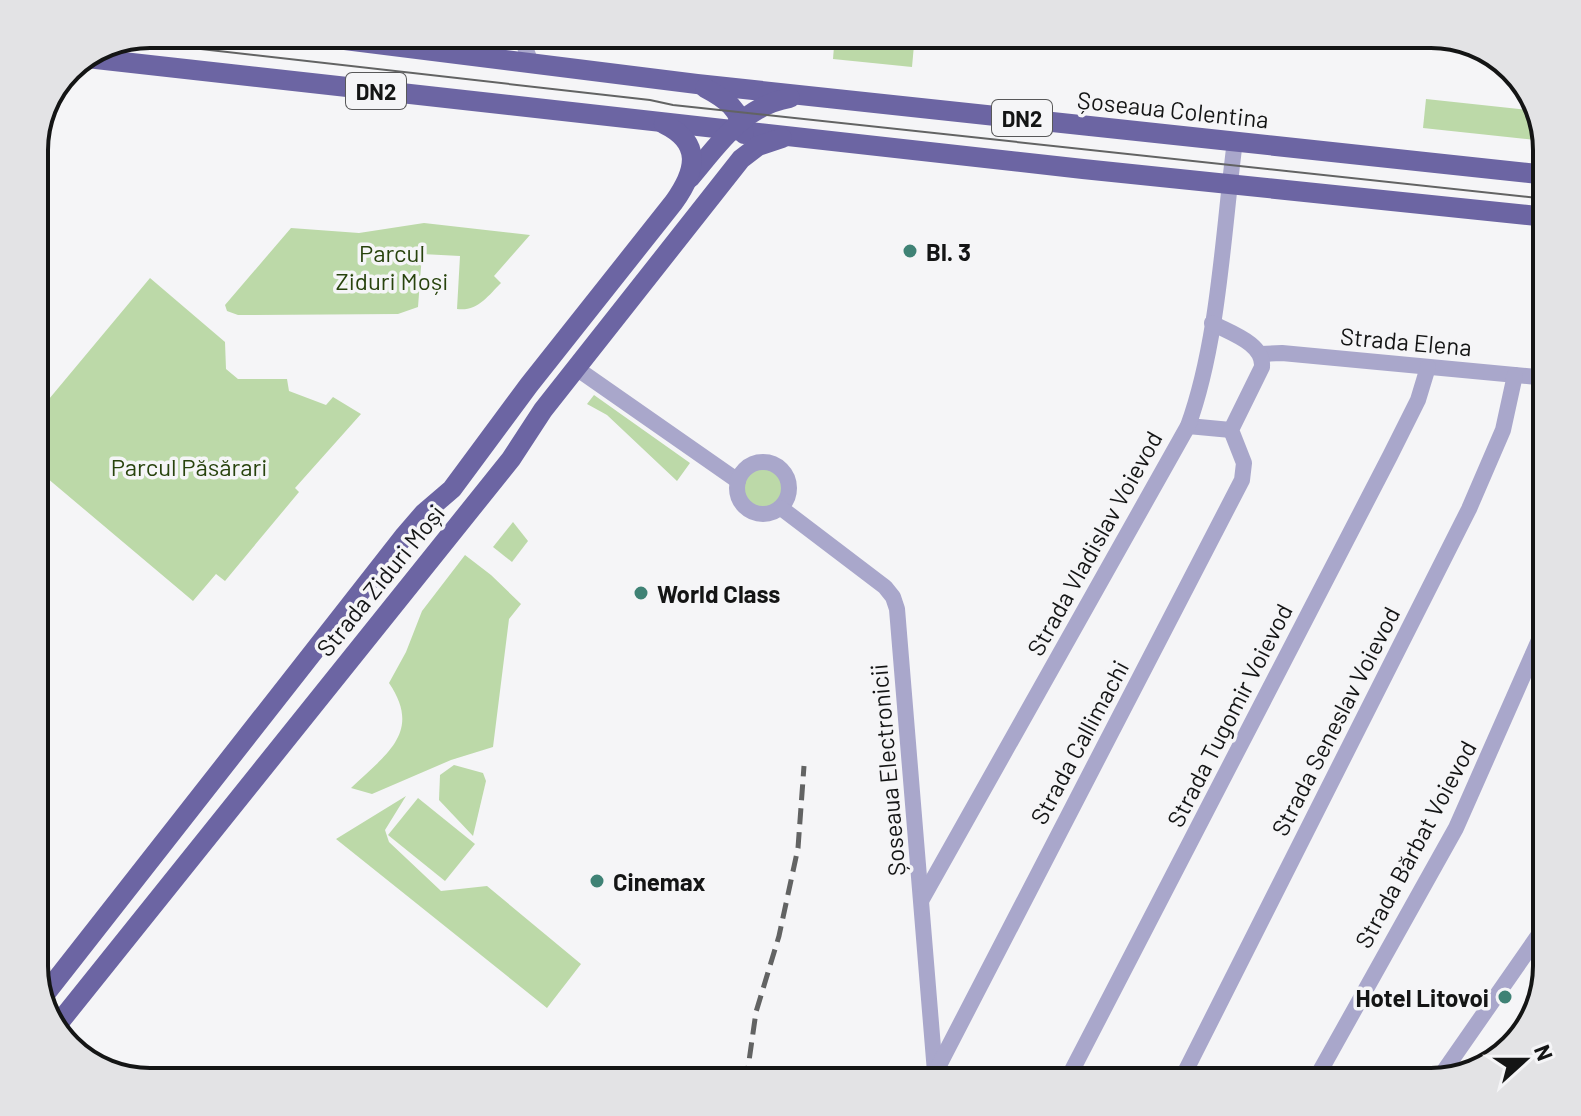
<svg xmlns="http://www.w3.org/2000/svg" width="1581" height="1116" font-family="Barlow,sans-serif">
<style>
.green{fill:#bcd9a8}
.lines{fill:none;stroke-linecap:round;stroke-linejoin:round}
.minor{stroke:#a9a7cb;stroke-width:16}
.major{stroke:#6c65a3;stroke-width:20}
.tram{stroke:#626363;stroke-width:2}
.rail{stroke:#626363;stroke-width:5;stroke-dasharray:16 8;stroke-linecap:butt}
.poi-dot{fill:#3f8275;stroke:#f5f5f7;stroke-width:3}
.labels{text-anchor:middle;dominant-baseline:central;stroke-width:7;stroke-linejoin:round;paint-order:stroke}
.shield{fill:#f5f5f7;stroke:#585859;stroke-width:2}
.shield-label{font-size:22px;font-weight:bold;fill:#141515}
.street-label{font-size:24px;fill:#141515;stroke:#f5f5f7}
.poi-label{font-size:24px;font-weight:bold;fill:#141515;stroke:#f5f5f7;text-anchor:start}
.park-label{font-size:24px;fill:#28430d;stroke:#f5f5f7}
.rim{fill:none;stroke:#141515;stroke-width:4}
</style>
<rect width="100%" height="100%" fill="#f5f5f7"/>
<g class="green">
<polygon points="835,34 915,34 912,67 833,59"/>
<polygon points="1426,99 1538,111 1545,141 1423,128"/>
<path d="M424,223L530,235L494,276L501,283C488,296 477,312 457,309L460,256L422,254L418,307L398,314L238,315L227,311L225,305L291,228L359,233Z"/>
<polygon points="150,278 225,342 226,369 238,379 287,379 289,391 326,405 333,397 361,414 295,488 299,492 225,581 216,574 193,601 34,467 34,417"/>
<polygon points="594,395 690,463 677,481 607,415 587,404"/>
<circle cx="763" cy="488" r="26"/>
<polygon points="513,522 528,541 512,562 493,547"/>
<path d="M465,555L491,575L521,604L509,619L493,747L451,760L372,794L351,788C385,755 423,733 389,683L406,652L422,611Z"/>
<polygon points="454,765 483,773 486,781 473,836 439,800 440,775"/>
<polygon points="406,796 385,830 389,842 441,891 487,886 581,964 547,1008 336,839"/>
<polygon points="418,798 475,844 445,881 388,835"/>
</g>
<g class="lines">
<g class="minor">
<polyline points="520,34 531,63"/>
<polyline points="1261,354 1282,353 1547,378"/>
<polyline points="576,368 738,481"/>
<polyline points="1188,426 1231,430"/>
<circle cx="763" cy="488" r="26"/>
<polyline points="781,508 885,587 893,597 897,609 935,1072"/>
<path d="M922,899L1188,426C1219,341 1223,231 1235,141"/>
<path d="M935,1073L1242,480L1244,463L1231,430L1262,367C1264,343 1230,333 1212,323"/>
<polyline points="935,1073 974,1082"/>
<polyline points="1437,1081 1547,923"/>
<polyline points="1066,1082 1390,456 1418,400 1428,367"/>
<polyline points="1180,1082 1469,509 1503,430 1515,375"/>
<polyline points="1314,1082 1456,828 1547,622"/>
</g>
<g class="major">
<polyline points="297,34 697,84 1547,175"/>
<polyline points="87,58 1083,169 1547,217"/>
<path d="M705,88C726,99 740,109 744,134"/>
<path d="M690,178C719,144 743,106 790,98"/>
<path d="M42,998L405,535L424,513L452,489L529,385L674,202C696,171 703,143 664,124"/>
<polyline points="54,1029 511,459 543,410 741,159 758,146 782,138"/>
</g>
<polyline class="tram" points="130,41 650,100 673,105 1547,199"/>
<polyline class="rail" points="746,1082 756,1012 779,936 798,848 804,766"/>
</g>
<g class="poi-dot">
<circle cx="910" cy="251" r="8"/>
<circle cx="641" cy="593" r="8"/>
<circle cx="597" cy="881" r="8"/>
<circle cx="1505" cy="997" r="8"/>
</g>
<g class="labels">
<g class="shield">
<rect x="346" y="73" width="60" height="36" rx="6"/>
<rect x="992" y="100" width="60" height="36" rx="6"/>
</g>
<g class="shield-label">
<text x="376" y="91">DN2</text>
<text x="1022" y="118">DN2</text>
</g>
<g class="street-label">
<text transform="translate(1173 109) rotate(6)">Șoseaua Colentina</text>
<text transform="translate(1406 341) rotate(5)">Strada Elena</text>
<text transform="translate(1094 543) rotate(-61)">Strada Vladislav Voievod</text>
<text transform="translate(380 580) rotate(-51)">Strada Ziduri Moși</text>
<text transform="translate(1229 715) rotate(-63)">Strada Tugomir Voievod</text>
<text transform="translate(1335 721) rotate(-63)">Strada Seneslav Voievod</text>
<text transform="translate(1079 742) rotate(-62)">Strada Callimachi</text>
<text transform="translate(887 770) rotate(-95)">Șoseaua Electronicii</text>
<text transform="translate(1415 844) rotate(-62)">Strada Bărbat Voievod</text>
</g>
<g class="poi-label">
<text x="926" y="251">Bl. 3</text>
<text x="657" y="593">World Class</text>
<text x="613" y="881">Cinemax</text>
<text x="1489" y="997" text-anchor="end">Hotel Litovoi</text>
</g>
<g class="park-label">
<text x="392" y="252">Parcul<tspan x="392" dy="28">Ziduri Moși</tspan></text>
<text x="189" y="466">Parcul Păsărari</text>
</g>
</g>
<path d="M0 0H1581V1116H0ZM150 48H1431A102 102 0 0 1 1533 150V966A102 102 0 0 1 1431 1068H150A102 102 0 0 1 48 966V150A102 102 0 0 1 150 48Z" fill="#e3e3e5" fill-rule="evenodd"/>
<path class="rim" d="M150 48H1431A102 102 0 0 1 1533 150V966A102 102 0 0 1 1431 1068H150A102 102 0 0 1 48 966V150A102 102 0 0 1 150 48Z"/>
<g transform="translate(1525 1060) rotate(69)" stroke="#f5f5f7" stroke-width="6" paint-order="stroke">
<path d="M0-6L14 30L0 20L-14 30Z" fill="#141515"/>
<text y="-12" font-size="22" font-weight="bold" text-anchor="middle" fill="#141515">N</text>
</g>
</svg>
